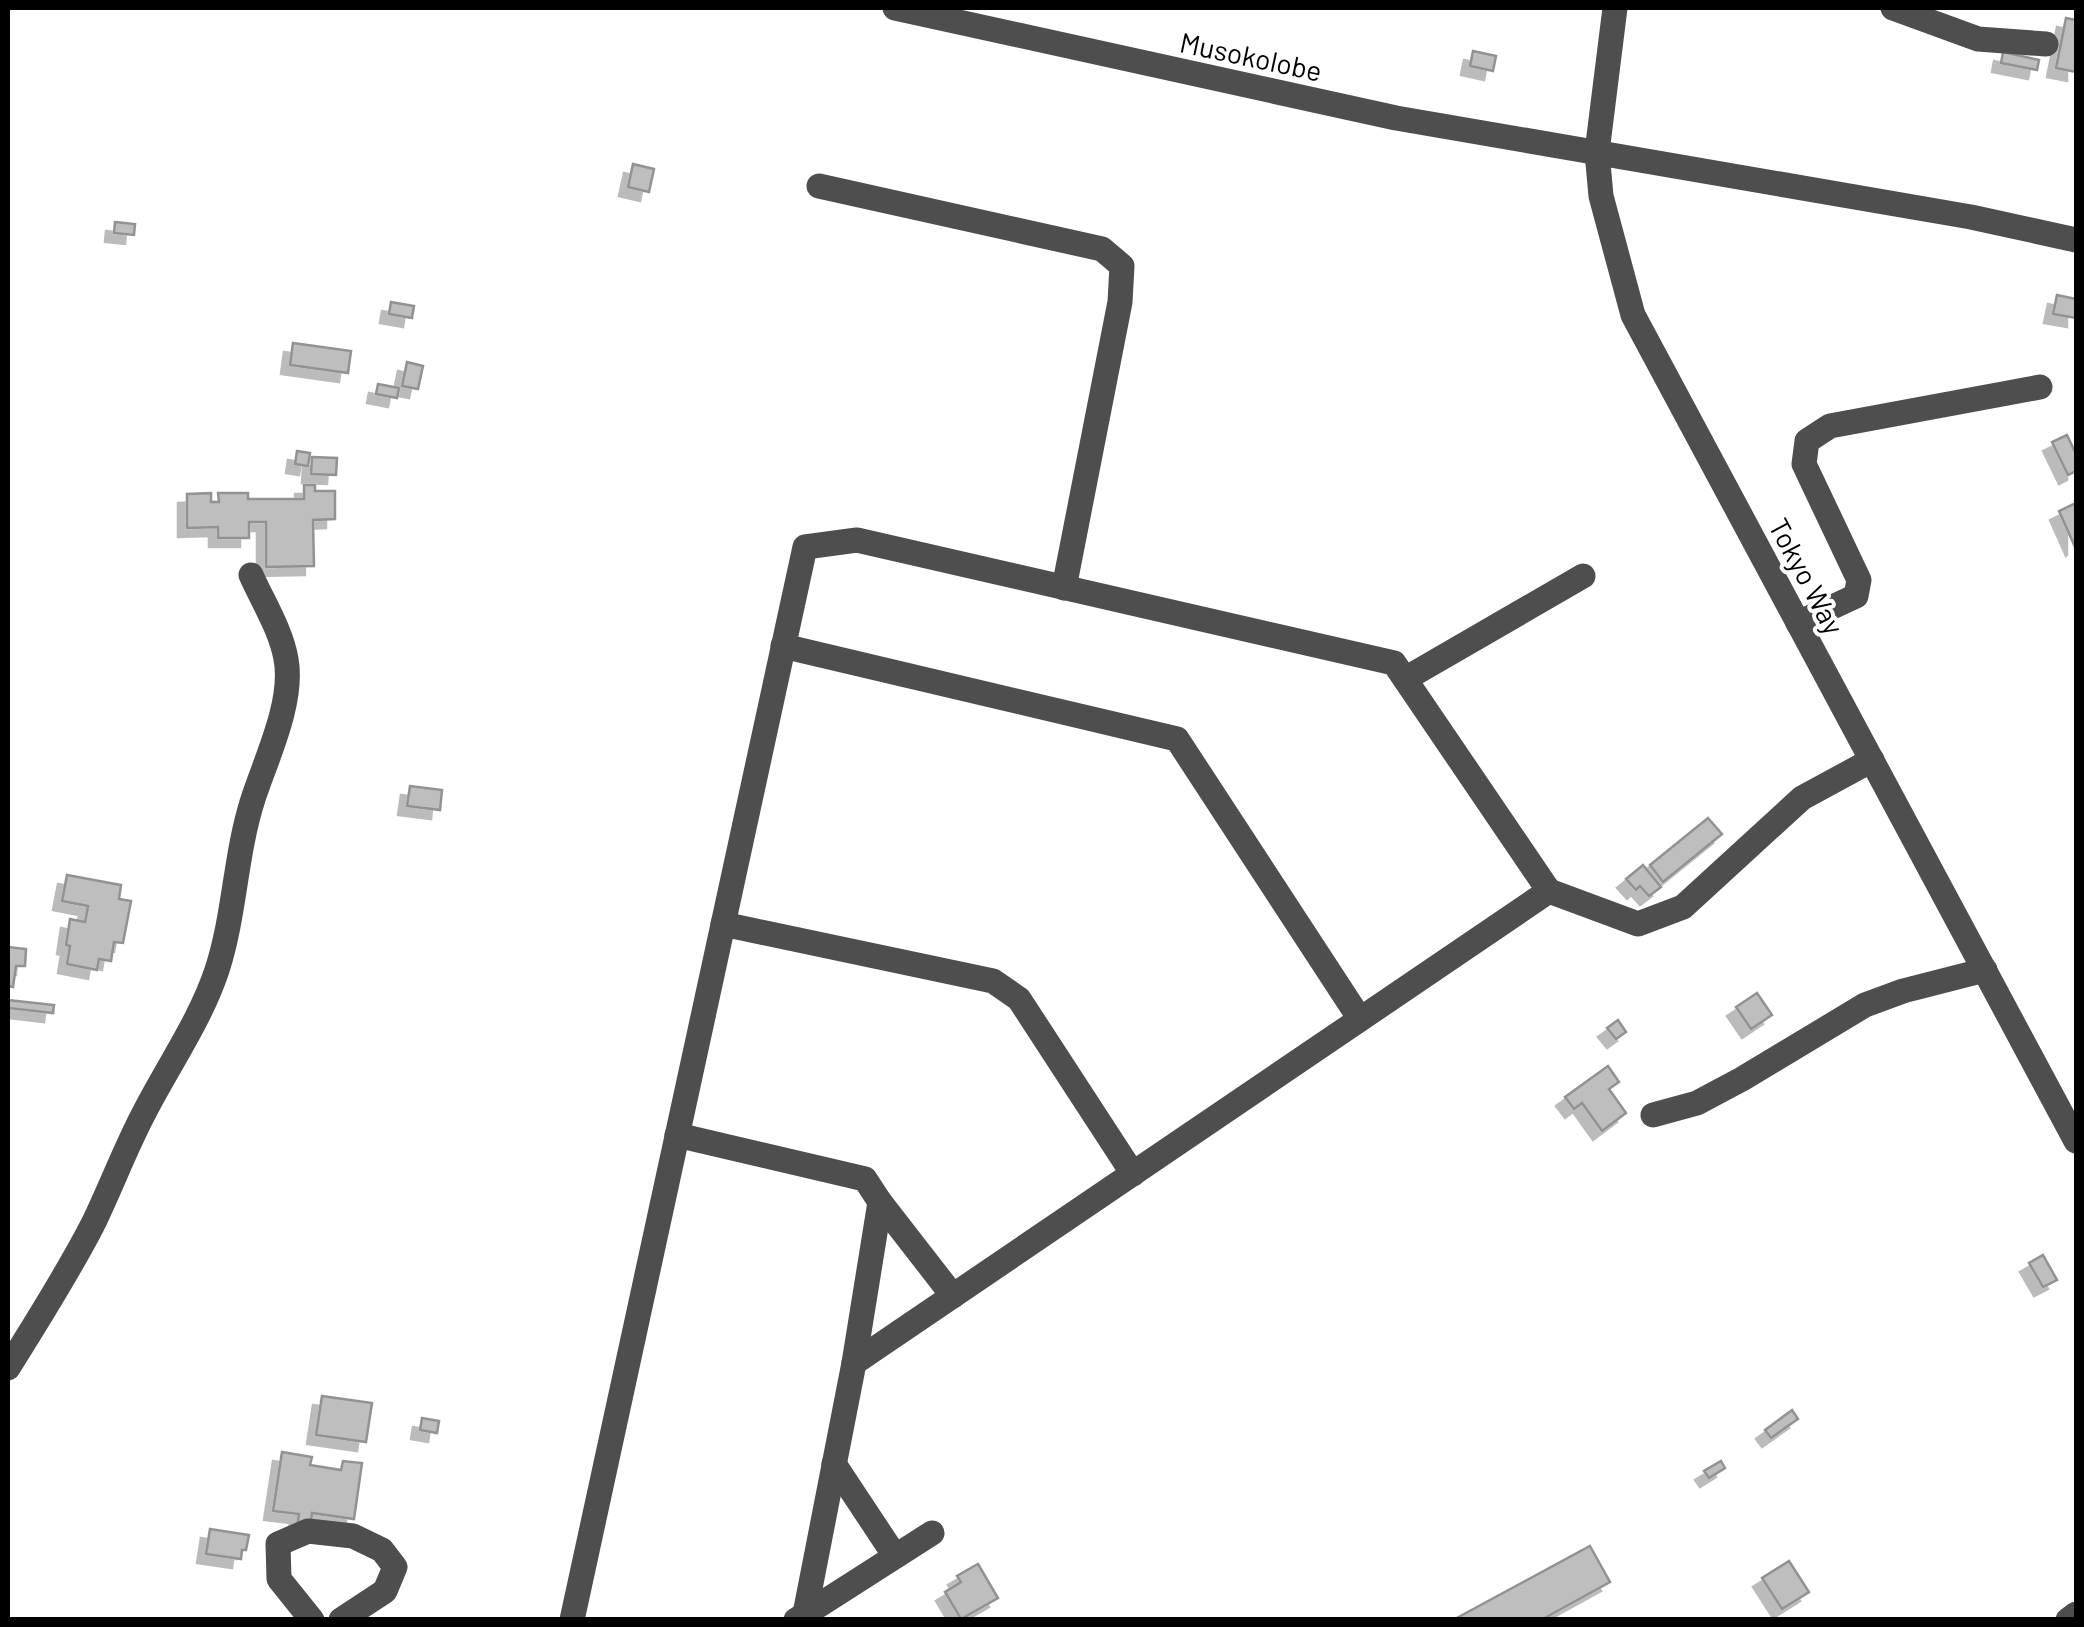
<svg xmlns="http://www.w3.org/2000/svg" width="2084" height="1627" font-family="Barlow,sans-serif">
<style>
.building{fill:#bebebe;stroke:#929292;stroke-width:2.5;filter:url(#shadow)}
.lines{fill:none;stroke-linecap:round;stroke-linejoin:round}
.minor{stroke:#4e4e4e;stroke-width:25}
.labels{text-anchor:middle;dominant-baseline:central;stroke-width:8;stroke-linejoin:round;paint-order:stroke}
.street-label{font-size:28px;fill:#000;stroke:#fff}
</style>
<defs>
<filter id="shadow"><feDropShadow dx="-9" dy="9" stdDeviation="0" flood-color="#0004"/></filter>
</defs>
<rect width="100%" height="100%" fill="#fff"/>
<g class="building">
<polygon points="2066,18 2076,20 2076,72 2056,68"/>
<polygon points="1473,51 1496,56 1493,71 1470,66"/>
<polygon points="2003,52 2039,60 2037,70 2001,63"/>
<polygon points="633,164 654,169 649,192 628,187"/>
<polygon points="115,222 135,224 134,235 114,233"/>
<polygon points="2057,295 2076,299 2076,318 2053,314"/>
<polygon points="391,302 414,306 412,318 389,314"/>
<polygon points="293,343 351,351 348,373 290,365"/>
<polygon points="407,362 423,366 418,389 402,386"/>
<polygon points="378,384 399,388 397,398 376,394"/>
<polygon points="2067,435 2076,454 2076,471 2068,475 2052,442"/>
<polygon points="297,451 310,453 308,466 295,464"/>
<polygon points="312,457 337,458 336,475 311,474"/>
<polygon points="304,485 315,485 315,491 335,491 335,519 313,520 314,566 266,567 266,522 249,522 249,538 218,538 218,527 187,528 187,494 211,493 211,502 219,502 218,493 248,493 248,499 304,499"/>
<polygon points="2076,503 2076,546 2075,547 2059,511"/>
<polygon points="410,786 442,790 440,810 407,806"/>
<polygon points="1708,818 1722,834 1663,882 1650,865"/>
<polygon points="1643,865 1661,887 1649,896 1640,886 1636,890 1626,879"/>
<polygon points="67,875 121,885 119,899 131,901 123,943 114,942 111,961 99,959 97,970 67,964 70,946 66,945 70,919 85,922 88,906 62,901"/>
<polygon points="8,947 26,949 25,966 16,966 13,987 8,986"/>
<polygon points="1757,993 1772,1015 1751,1029 1736,1007"/>
<polygon points="8,1000 54,1005 53,1013 8,1008"/>
<polygon points="1618,1020 1626,1032 1616,1039 1607,1028"/>
<polygon points="1608,1066 1619,1082 1609,1089 1626,1113 1602,1131 1582,1103 1574,1109 1565,1097"/>
<polygon points="2043,1255 2057,1280 2043,1287 2029,1263"/>
<polygon points="322,1396 372,1403 366,1442 316,1435"/>
<polygon points="1792,1410 1798,1419 1771,1438 1765,1430"/>
<polygon points="422,1418 439,1421 437,1433 420,1430"/>
<polygon points="282,1452 312,1457 310,1465 341,1470 343,1461 362,1463 354,1519 312,1513 310,1528 297,1526 299,1514 273,1511"/>
<polygon points="1721,1461 1725,1468 1709,1478 1704,1471"/>
<polygon points="210,1529 249,1535 246,1550 242,1550 241,1559 206,1554"/>
<polygon points="1590,1546 1610,1582 1541,1620 1453,1620"/>
<polygon points="1789,1561 1809,1592 1782,1609 1762,1578"/>
<polygon points="978,1564 998,1598 961,1619 945,1592 961,1582 957,1576"/>
</g>
<g class="lines">
<g class="minor">
<polyline points="895,8 1396,118 1971,217 2076,240"/>
<polyline points="1615,8 1597,152 1601,196 1633,315 2076,1141"/>
<polyline points="1893,8 1978,39 2046,44"/>
<polyline points="819,186 1102,249 1122,266 1120,302 1064,588"/>
<polyline points="1798,623 1856,596 1859,580 1804,464 1807,441 1830,426 2040,387"/>
<polyline points="783,646 1177,739 1360,1019"/>
<polyline points="1405,679 1583,576"/>
<polyline points="1549,891 1638,924 1683,907 1802,798 1872,760"/>
<polyline points="723,924 993,981 1019,999 1133,1174"/>
<polyline points="1653,1115 1697,1103 1742,1079 1865,1005 1903,991 1985,970"/>
<polyline points="677,1135 865,1179 880,1202 854,1363"/>
<polyline points="880,1202 953,1296"/>
<path d="M8,1368C37,1321 68,1273 93,1224C111,1187 125,1149 144,1113C168,1066 200,1021 217,970C235,915 235,855 253,799C266,759 294,702 286,659C281,630 263,602 251,575"/>
<polyline points="834,1464 895,1556"/>
<polyline points="312,1620 279,1579 278,1544 308,1531 353,1536 382,1550 395,1567 385,1591 341,1620"/>
<polyline points="572,1620 805,547 857,540 1394,663 1549,891 854,1363 805,1614"/>
<polyline points="796,1620 932,1533"/>
<polyline points="2068,1620 2076,1614"/>
</g>
</g>
<g class="labels">
<g class="street-label">
<text transform="translate(1251 56) rotate(12)">Musokolobe</text>
<text transform="translate(1807 576) rotate(62)">Tokyo Way</text>
</g>
</g>
<rect width="2084" height="1627" fill="none" stroke="#000000" stroke-width="20"/>
</svg>
